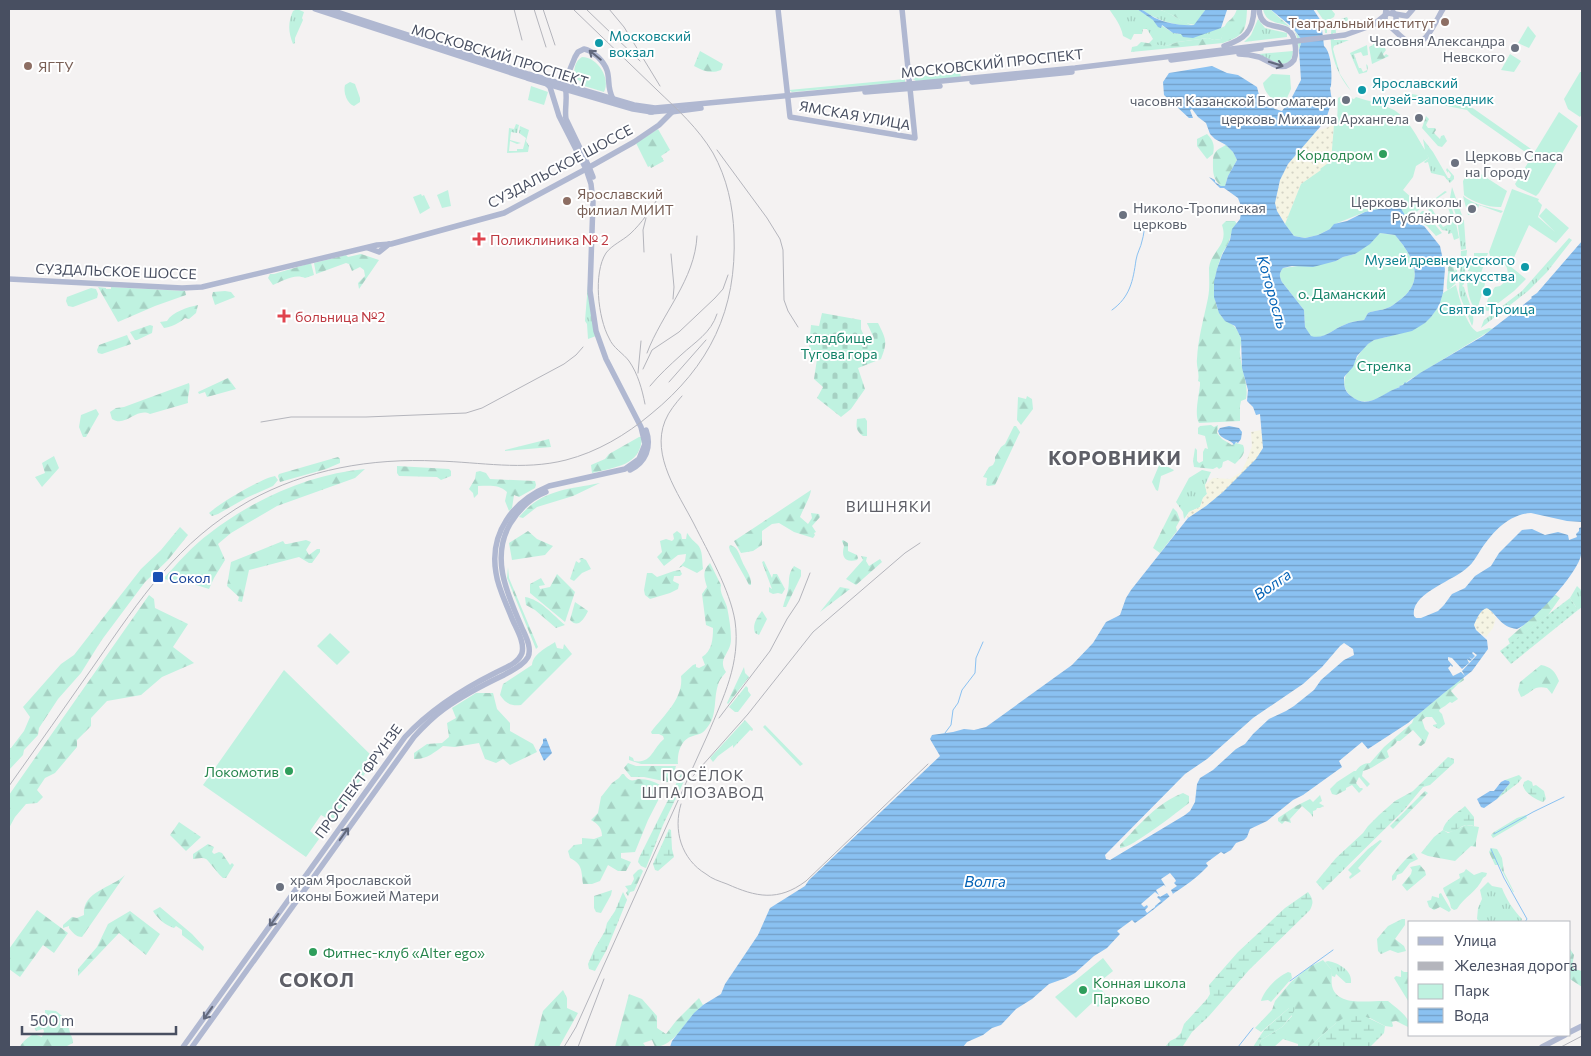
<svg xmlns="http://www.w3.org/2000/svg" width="1591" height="1056" font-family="Commissioner,sans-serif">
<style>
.grass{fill:url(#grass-tufts)}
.forest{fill:url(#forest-firs)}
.wetland{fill:url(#wetland-marsh)}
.sand{fill:url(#sand-dots)}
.cemetery{fill:url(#cemetery-stones)}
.park{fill:#bff2e0}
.garden{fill:url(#garden-dots)}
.water{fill:url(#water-rules);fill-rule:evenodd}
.pier{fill:#f4f2f2}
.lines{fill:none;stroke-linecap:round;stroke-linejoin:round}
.stream{stroke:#8ac1f1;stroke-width:1}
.major{stroke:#b0b8d1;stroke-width:5.5}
.rail{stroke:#b4b5bc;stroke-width:1}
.oneway{stroke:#62697d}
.education-dot{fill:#8d6e63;stroke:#fff;stroke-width:2}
.culture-dot{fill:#0f9aa8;stroke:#fff;stroke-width:2}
.worship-dot{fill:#6b7280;stroke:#fff;stroke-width:2}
.leisure-dot{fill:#2e9e5b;stroke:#fff;stroke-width:2}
.health-dot{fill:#e0444e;stroke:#fff;stroke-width:2}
.transit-dot{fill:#1a4fb4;stroke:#fff;stroke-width:2}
.labels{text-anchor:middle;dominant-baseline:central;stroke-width:4;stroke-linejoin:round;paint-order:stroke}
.education-label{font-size:14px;fill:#785e54;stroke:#fff;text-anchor:start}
.culture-label{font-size:14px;fill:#0d838f;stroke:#fff;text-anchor:start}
.worship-label{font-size:14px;fill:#5b616d;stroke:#fff;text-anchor:end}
.street-label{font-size:14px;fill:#484f61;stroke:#fff}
.leisure-label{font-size:14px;fill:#27864d;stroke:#fff;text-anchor:end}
.health-label{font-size:14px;fill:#be3a42;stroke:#fff;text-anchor:start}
.park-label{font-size:14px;fill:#128267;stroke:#fff}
.transit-label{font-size:14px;fill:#164399;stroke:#fff;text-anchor:start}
.water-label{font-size:15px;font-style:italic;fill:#0463b7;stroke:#fff}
.neighbourhood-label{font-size:15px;letter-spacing:1px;fill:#5e5f67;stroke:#fff}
.district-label{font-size:19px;font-weight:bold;letter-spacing:1px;fill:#5e5f67;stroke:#fff}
</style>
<defs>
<pattern id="grass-tufts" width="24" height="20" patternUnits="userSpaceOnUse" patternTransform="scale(1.25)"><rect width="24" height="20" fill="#bff2e0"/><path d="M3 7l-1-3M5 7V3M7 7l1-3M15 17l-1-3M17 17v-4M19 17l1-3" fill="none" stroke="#a6d1c3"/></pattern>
<pattern id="forest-firs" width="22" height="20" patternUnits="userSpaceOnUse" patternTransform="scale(1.25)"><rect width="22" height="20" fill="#bff2e0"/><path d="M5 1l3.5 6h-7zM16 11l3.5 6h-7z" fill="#a6d1c3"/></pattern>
<pattern id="wetland-marsh" width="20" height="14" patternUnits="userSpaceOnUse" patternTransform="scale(1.25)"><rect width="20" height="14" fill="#bff2e0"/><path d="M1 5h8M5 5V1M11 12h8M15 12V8" fill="none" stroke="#a6d1c3"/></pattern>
<pattern id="sand-dots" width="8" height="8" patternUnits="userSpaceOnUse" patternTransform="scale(1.25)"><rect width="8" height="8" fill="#f5f4e3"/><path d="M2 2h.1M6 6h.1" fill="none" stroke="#d4d3c5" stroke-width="1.8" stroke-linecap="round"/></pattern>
<pattern id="cemetery-stones" width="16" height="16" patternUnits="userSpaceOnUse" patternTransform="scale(1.25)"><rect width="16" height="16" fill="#bff2e0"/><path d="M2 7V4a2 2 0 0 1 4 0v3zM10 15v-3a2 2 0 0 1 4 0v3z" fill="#a6d1c3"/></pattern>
<pattern id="garden-dots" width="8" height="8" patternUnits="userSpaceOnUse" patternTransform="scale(1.25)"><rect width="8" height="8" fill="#bff2e0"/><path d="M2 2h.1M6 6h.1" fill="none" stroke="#a6d1c3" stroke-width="1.8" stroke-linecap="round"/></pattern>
<pattern id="water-rules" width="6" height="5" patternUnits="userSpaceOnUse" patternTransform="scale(1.25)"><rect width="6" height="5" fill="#8ac1f1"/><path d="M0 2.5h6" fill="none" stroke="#739fc7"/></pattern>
</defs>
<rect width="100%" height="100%" fill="#f4f2f2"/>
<g class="grass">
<path d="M297,9L304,12L302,18L303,20L295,38V43L293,44C288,32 288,22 293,11Z"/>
<path d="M1109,9H1137L1173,33L1181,34L1221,28L1225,26L1224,33L1221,39L1214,40L1208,38L1178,42L1166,46L1148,44L1153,39L1147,29H1143L1142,34H1134L1131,40L1123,36C1121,25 1115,18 1109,9Z"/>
<path d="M1141,9C1146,9 1153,8 1157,9C1171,12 1181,22 1194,26C1176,26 1155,20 1141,9Z"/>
<path d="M1347,17L1349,21L1335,22L1336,33H1333L1334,40H1349L1334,46L1333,49L1340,74L1351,91C1338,76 1329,53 1331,33C1331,29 1333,26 1333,22Z"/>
<polygon points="1258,19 1265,28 1287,33 1287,37 1244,42 1251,35"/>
<polygon points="1367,45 1368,55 1363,56 1361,52 1354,54 1359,68 1361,68 1363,72 1367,70 1366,64 1368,66 1367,72 1359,74 1350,53"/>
<path d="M1293,51C1291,74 1271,60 1259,54Z"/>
<polygon points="1393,110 1404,119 1425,150 1423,139 1433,152 1448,178 1450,178 1451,175 1448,171 1448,173 1446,170 1447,168 1454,176 1454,179 1450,183 1444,176 1431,173 1428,162 1425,163 1424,162 1429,158"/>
<polygon points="516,124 519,125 517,133 511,132 510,140 521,143 517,144 510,141 509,151 517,151 517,149 523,149 526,138 519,133 520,126 529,130 526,141 529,146 528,152 507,153 509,128 514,129"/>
<polygon points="1452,187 1464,221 1466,249 1461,250 1457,218 1450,198"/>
<polygon points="1445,191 1447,192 1429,204 1443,227 1453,222 1446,202 1449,200 1455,218 1459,238 1454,240 1452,233 1448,234 1448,231 1442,230 1433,218 1428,209 1425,209 1424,207"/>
<path d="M1463,196C1474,205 1489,207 1503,211L1501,213L1479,205L1476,214L1468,215Z"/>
<polygon points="1422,211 1424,211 1423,215 1429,221 1431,220 1442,233 1436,236 1427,226 1415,220"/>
<polygon points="1569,238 1572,240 1547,272 1528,291 1481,328 1484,320 1522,291"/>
<path d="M1467,250L1464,284L1462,286L1464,287C1467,299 1477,316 1472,326L1460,296L1459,290L1461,251Z"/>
<polygon points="589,270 596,336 588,339 587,324 585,321"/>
<polygon points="1202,470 1211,472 1205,485 1207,494 1203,498 1200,507 1189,512 1184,519 1183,512 1176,502 1189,478"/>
<polygon points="1577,586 1582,591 1582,607 1578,610 1570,598"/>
<polygon points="745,720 753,729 752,731 750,730 733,748 733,745 718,756 713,762 710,758"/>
<path d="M1488,882L1492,886L1502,888C1506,899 1514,911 1522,919L1521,922H1480L1477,919L1478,908L1482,899L1480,890Z"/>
<path d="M1328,961C1339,963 1353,971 1351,983H1346L1336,974L1335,977L1332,976L1331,969L1325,962Z"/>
<path d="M1288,972L1291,973L1292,978L1271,1002L1268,1000L1261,1001C1264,990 1277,977 1288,972Z"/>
</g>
<g class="forest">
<polygon points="1159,9 1206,9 1195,25 1185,23 1174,16"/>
<path d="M1237,9H1247C1246,31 1245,35 1223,43L1131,52L1132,47L1137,46L1141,42L1166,46L1178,42L1208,38L1214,40L1221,39C1223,34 1223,30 1225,26C1228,19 1233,21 1237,9Z"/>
<path d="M1263,9H1270C1281,20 1293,28 1302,40L1299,50C1298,45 1298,39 1296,34C1288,18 1267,29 1263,9Z"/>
<polygon points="1380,39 1386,50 1383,54 1384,56 1386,54 1389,56 1372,64 1369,47 1373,45 1373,42"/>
<path d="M700,51L723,64L721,70C711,74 703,71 694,66Z"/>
<polygon points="1426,116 1429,119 1426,125 1428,128 1435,128 1436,130 1434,133 1440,139 1441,136 1444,135 1447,141 1442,147 1438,146 1422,128"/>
<polygon points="658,129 670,150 661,156 664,161 651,168 650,166 648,167 636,143"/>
<path d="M1207,134C1213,140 1215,145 1213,154L1207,159L1197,146V139Z"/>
<path d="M1226,145L1233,152L1237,160L1228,176L1225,186H1221C1215,181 1213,175 1213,168C1213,154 1212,152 1226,145Z"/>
<path d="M1226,221H1235L1237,224C1231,230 1232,233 1229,241C1228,245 1224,250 1222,254C1215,272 1210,296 1220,314C1224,321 1228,321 1234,326C1236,328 1239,333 1240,336C1243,341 1239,348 1240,354C1241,369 1249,385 1246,399L1241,401L1240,406V421L1199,423C1194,415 1199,395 1200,385V382L1198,381C1200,373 1196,367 1197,359C1198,338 1204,318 1208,298C1210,288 1209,278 1209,268C1211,250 1229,246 1222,225Z"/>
<polygon points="361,254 379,260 359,289 358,283 365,276 364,270 360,267 352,271 349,264 346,263 316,274 314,263 346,255 348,257"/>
<path d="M1458,258L1456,283L1448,290L1447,289C1446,281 1449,274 1448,266L1451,265L1453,266L1455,272L1457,259Z"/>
<path d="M311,263L314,275L305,278C295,273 282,281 273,285L268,278L270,274H274Z"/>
<polygon points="98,287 106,288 106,289 111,289 111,287 185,291 186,295 155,306 118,322"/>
<polygon points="225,291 231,292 235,297 215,305 212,296 213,292"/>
<path d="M198,305L196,313L189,319L185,318C180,323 171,327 164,328L160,322L167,321C172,312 188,307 198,305Z"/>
<polygon points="150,325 153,326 152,333 137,340 135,340 130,332"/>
<polygon points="127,335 131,344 102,354 98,353 97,350 99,345"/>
<polygon points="228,378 236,389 207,397 205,392 199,394 198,392"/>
<path d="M189,383C191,389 187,396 188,403L150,414C136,407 126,428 112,419L110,412L116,408L124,407Z"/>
<polygon points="1027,396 1032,399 1033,409 1021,425 1017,420 1018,397 1026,399"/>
<polygon points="96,409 99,414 86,437 83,437 79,427 81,415"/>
<path d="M865,418L867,421V436H863C856,431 856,427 857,419Z"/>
<path d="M1211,425L1214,427L1218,425L1217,433L1222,439L1232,445L1236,443L1243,445C1247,453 1240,459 1235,464L1228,460L1223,462L1222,467L1219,469L1217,467L1213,469L1194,467L1193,461L1195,448L1197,450V461L1199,463L1203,461V452L1205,448L1208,449L1205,436L1198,434V428L1200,426Z"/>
<polygon points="1014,426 1016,426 1020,432 995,485 988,486 986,485 987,478 983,477 989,467 993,465 995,461 995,457 1001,447 1005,444"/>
<path d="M639,437H642C641,466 615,467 592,473L591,465L605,459L609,454Z"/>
<polygon points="549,439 551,447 505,451 505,450"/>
<polygon points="54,456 59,468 42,487 35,477 45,473 42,463"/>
<polygon points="338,457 340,459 340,463 326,469 280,482 278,476 279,474"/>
<polygon points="397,466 449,469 451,471 451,476 441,480 437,477 399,476 397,473"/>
<path d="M365,469L355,478L277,506L231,533L218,544L225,560L214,578L209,589L190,583L163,579C178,563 192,546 210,533C254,499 310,474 365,469Z"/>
<path d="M480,471L486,473L490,479L535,481L536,485L535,488L519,497L514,495L512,508L509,511L505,501L507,492C499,484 488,486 478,486V494L474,498L473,493L469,489L475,479L476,472Z"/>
<path d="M275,476L278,480L273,486L246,498L218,514L212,516L209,513C220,503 262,478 275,476Z"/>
<path d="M600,483L573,496L537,507L523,518L519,517C543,489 566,490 600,483Z"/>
<path d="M811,490C810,498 803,509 800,517L808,524L812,518L811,513L819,514L820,517L812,526L816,532L814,533L815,535L813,538L794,532L779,523L772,524L762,531V545L753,551L741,553L734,541Z"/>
<polygon points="1173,508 1177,512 1180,520 1176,527 1177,531 1160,553 1153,548"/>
<polygon points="180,527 188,535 168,560 145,582 101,641 81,673 58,699 39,728 38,735 24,750 23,755 9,770 9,748 11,748 24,731 30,717 23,707 61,664 74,655 141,569 161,550"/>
<polygon points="528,531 537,539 553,546 545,555 512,560 509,543"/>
<path d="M677,531L681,534L682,539H686L687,533L688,534C691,539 693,540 697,544C703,549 702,561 703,569L697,573L683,566L679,568L685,561L686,554L678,555L664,566L657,557L662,552L660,541L666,539L672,541L674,539L673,534Z"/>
<polygon points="306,540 311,542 306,550 309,555 317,549 320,549 320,552 312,563 309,563 299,557 249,570 242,602 238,601 239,597 227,586 231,562 283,541 285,544 287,544"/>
<path d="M843,540L848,543V551L857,555L858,558L857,560C845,563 841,557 844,546L842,541Z"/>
<path d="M730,545C738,547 739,554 742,561C745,569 752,576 751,585H749L747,581L730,551L729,547Z"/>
<polygon points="861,556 867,557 866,561 869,566 880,559 882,562 856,585 846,579 863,560"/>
<polygon points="582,558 586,560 591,569 582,573 574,581 570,579 576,561 579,563 581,561 579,559"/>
<polygon points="764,561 772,578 773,574 777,574 785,589 782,594 778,593 773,594 769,592 769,587 772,589 762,562"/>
<path d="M710,563L721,585C719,592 725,600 727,607C729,617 731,629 731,639C731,654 717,658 726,672C723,676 719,680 718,685C713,700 718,716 706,729C702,734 699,734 693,736C681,739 677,753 678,764H641L629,760V756L633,758L634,761C652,764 652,749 664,739L663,736L659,734H652L651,732C664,715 684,698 681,676L693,665L696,664V667L699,668L705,665L702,657C712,651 713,639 713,628L706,625L702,594L707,587C704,577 702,571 710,563Z"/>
<path d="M794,566L801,570V576L786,607H783C784,601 787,596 788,590C790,581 787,575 794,566Z"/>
<polygon points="508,567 509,578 538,647 536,649 507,578"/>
<polygon points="680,570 682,574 680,576 674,576 673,581 679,584 678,589 670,593 650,599 645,595 644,590 647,573 652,573 657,577 674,571"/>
<polygon points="557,574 575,592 565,622 530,593 530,584 541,578 545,585 539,586 540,589 550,587"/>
<polygon points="840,587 850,589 820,612"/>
<path d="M1554,594L1560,598L1548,615L1510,644L1508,639C1524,625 1540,611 1554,594Z"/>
<polygon points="149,595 154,599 155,608 188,624 173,647 194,663 162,677 141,695 107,701 91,718 91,726 77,740 77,747 55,773 45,778 37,790 43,797 37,803 26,804 15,817 9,828 9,795"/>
<path d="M525,597C540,599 554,616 565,625L556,628L535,610L526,605Z"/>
<path d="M575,602L588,611C584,619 578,629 570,620Z"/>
<path d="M555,642L557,648L563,649L564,644L572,654L521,705C511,706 506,704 500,695L503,684L532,665C533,654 546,648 555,642Z"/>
<path d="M1541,665C1551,667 1555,671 1559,681L1552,694L1547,688C1532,685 1533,693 1521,697L1518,690L1520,682Z"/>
<polygon points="744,667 745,673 749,677 728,704 727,703"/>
<path d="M1463,677L1464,680L1458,684L1451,691L1458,699L1452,703L1450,702L1445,706L1440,709L1439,711L1442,714L1445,724L1439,729L1433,726V725L1437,724L1432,717H1426L1422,720L1425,729L1429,733L1425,743L1421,746L1418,745L1422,740L1413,730L1400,741H1397C1395,746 1390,747 1387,751L1389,757C1380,762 1372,769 1363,771L1362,776L1370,784L1367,787L1359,777L1356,783L1360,788H1362L1363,789L1359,793L1352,785L1346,788V790L1336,795L1332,794L1330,789L1337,782L1354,771H1356C1359,766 1364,763 1370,763L1384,747L1412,723L1414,718Z"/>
<polygon points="746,686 748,688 748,691 751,695 738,712 735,712 729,707"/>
<path d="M476,693H493L497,709L510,723V731L533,744L537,752L510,765L503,759L496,763L485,759L479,743L455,747L443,746C435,752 426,760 414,759V753L427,744L442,743L449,737L447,723L456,718L452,708Z"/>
<polygon points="628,763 636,766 676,766 673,776 668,782 644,777 631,777 624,768"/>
<path d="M622,774H624C625,776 628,779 630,780C632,781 636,780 638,779C647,779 659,782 664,789L648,820L635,852L621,853V858L631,862L626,871H618L608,865L600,881L592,884H583C581,870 583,865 570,858L568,851L574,845L582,844V838L594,839L602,836C602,828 598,824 591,820L598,813L601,797L612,783L619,778Z"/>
<polygon points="1425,791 1428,793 1393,829 1390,826"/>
<path d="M1183,793L1189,796V803C1177,812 1131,849 1120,848V845C1139,825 1157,803 1183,793Z"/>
<polygon points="1320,795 1322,801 1319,803 1324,806 1320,808 1317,808 1316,810 1313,811 1313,817 1310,813 1302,806 1290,819 1291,823 1285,821 1282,824 1278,821 1278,818 1296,806 1310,799 1313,802"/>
<polygon points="1526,815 1527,818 1493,838 1491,835 1494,832 1517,818"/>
<polygon points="179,822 201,837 186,851 170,835"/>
<polygon points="1466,825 1479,827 1476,841 1476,847 1471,846 1455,861 1428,856 1421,853 1434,837 1443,830 1448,833"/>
<polygon points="1380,840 1382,841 1358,868 1361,871 1350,879 1349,877 1352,874 1348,870 1368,849"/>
<path d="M208,844L214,847L212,852L214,854L219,852L222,853L230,865L232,863L234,865L226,878H223C219,875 208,860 206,859C202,857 197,859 193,859V854Z"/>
<polygon points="1491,848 1497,849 1502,858 1504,872 1514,892 1513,892 1499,865 1495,865 1489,852"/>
<path d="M1414,853L1418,859L1410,863L1402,873L1397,875L1396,879L1392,881V876C1397,869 1406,857 1414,853Z"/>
<polygon points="1420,865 1425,871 1426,875 1407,891 1402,885 1411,874 1412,870 1410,867"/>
<polygon points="641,869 643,871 634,891 630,892 628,896 626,893 628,890 625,886 631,885 634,879 633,875 638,870"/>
<path d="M1466,869L1474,875L1482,872L1487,873L1486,876L1483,878C1477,892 1464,897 1457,909L1454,910L1451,908C1450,899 1445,896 1443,888L1460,878L1459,874L1464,872Z"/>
<path d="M125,875L82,937C76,937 72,932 69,928V926L63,928V925L72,917L77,918L84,915C82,891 112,888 125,875Z"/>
<polygon points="612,890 611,895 601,913 596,912 594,908 594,896"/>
<polygon points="1441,893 1451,910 1449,912 1440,907 1434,910 1429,907 1427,901 1431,900 1432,896 1439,898 1439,894"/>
<path d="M160,907L192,934L204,947L203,951L182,935V930L176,926L174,928C165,925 158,919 153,911Z"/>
<polygon points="37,910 68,933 54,953 43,945 20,977 9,969 9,949"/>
<polygon points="130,911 160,934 146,955 119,933 78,976 78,969 97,947 108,924"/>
<polygon points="1402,919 1405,919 1405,925 1395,939 1404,946 1406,951 1398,953 1390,950 1381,954 1378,951 1377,939 1388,926"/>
<polygon points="1570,949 1574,955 1572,966 1574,969 1582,971 1582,987 1570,979"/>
<path d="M1323,960L1332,970C1332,975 1331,981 1332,986C1337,1008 1372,1000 1388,1001C1396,1008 1410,1016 1410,1028L1396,1021L1392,1022L1393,1026L1392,1027L1385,1026L1370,1018L1336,1023L1309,1047H1298V1044L1283,1039L1274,1047H1258L1261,1040L1282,1027L1292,1016L1289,1008L1261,1032L1255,1028L1272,1010L1275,1001L1291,982L1309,967Z"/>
<polygon points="1401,970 1404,972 1410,972 1410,990 1408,991 1410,994 1410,1004 1394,978 1396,976 1401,977"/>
<polygon points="563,990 567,998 567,1008 578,1013 559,1047 534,1047 543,1011"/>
<path d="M629,994L642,999L657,1016V1028L666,1034L676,1021L699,998L703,1005C687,1017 676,1046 655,1047L652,1040L643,1043L646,1047H615Z"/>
<path d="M45,1010L56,1011L73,1025L69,1027C69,1033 73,1037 73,1043L65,1047H20C22,1042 29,1036 34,1034L42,1037L44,1031L43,1029L36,1031L33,1024C37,1021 42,1020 45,1016Z"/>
</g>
<g class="wetland">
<path d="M762,611L767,619L759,635L755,633C752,624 757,618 762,611Z"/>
<polygon points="1448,757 1454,759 1454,763 1430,785 1423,787 1404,810 1323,890 1316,882 1336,858 1363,833 1368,826 1379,815 1395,801 1413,791"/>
<polygon points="682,772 687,772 686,777 663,825 646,868 641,866 638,862 639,858"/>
<polygon points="1519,775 1522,778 1518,783 1497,799 1510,783 1509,781 1505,780"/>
<path d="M1528,780L1532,782L1533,786L1536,785L1544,791L1546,799L1543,802C1535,799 1526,794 1523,786L1524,782Z"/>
<path d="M1465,806L1474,817V826C1474,826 1467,825 1466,825C1457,827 1453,836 1443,830C1444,821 1458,812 1465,806Z"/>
<polygon points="669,829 671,830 672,849 674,857 658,871 655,870 653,864"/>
<polygon points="623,892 627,900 607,949 595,971 589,969 588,964 595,948 605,931 607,923 615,911"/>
<path d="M1308,892C1313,899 1314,902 1310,910L1249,970L1209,1016L1192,1032L1183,1046L1165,1047L1170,1041L1176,1038L1181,1033L1184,1024L1207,999L1210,994L1209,985L1238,952L1285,908Z"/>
<polygon points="1294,1006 1295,1009 1292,1015 1282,1027 1261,1040 1258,1047 1253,1047 1264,1030 1289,1008"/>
<polygon points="1354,1011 1385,1026 1384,1033 1370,1047 1309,1047 1336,1023"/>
</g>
<g class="sand">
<polygon points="1334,125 1331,161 1317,174 1301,184 1285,224 1277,211 1275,203 1280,180 1288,164 1315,132"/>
<path d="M1261,430C1262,436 1264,444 1262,449C1255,469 1206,507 1188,518L1187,516L1189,512L1200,507L1203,498L1207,494L1205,485L1213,478L1230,479L1241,472L1247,460L1252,446L1251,432Z"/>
<polygon points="1484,608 1487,608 1491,610 1496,618 1493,628 1486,637 1476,630 1474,625 1478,616"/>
</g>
<path class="cemetery" d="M822,313L861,320V329L865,338L870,339L873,336L867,323H878C886,339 888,342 881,359L858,368L865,389L851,409L841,417L817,398L823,387L814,379L817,359L809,348L811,325L819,326Z"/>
<g class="park">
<polygon points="1316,9 1331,9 1335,14 1334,17 1327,21 1327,33 1325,33 1324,21"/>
<polygon points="1528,26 1536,36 1529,48 1518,43"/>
<polygon points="1510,54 1521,61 1514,72 1501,70"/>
<path d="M582,57C598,57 611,79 604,92L581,85L580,81L575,78C573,70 575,61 582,57Z"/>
<polygon points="960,72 961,78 916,81 913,79 913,77"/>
<polygon points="1580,72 1582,72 1582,114 1580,117 1568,109 1564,99"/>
<path d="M1272,74L1290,75L1291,89L1283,107C1274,101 1265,95 1263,83Z"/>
<polygon points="905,79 905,82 792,92 789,90"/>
<path d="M350,82L355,84L360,98V102L354,106C347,104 343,92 345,85Z"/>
<polygon points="531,86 548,92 544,105 528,100"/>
<polygon points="1412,94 1467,104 1531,149 1528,154 1471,114 1467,110 1412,99"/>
<path d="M1342,96L1354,99L1356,97C1368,101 1383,104 1394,110C1410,120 1420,142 1429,158L1416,166L1413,177L1403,190L1422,207L1408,220L1396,208L1388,207L1365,212L1335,224L1330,229L1318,235L1305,238L1294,236L1285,224L1301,184L1321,170L1320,169L1331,161L1334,125L1337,124L1338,98Z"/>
<polygon points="1559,112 1578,126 1539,193 1536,196 1517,187 1515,184"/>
<path d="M1473,169L1507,191L1501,207C1490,208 1473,202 1464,195L1463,181L1469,171Z"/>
<polygon points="1512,189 1539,199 1538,201 1542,205 1538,217 1555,232 1539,216 1546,208 1569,228 1556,243 1529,225 1510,266 1526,279 1514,291 1488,311 1484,310 1489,296 1495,287 1500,286 1506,281 1508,274 1507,268 1504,263 1499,261 1491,260 1489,252"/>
<polygon points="448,190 451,206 442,208 437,195"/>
<polygon points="421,194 422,196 424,195 430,208 420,214 413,197"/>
<path d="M1380,233L1395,235C1414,257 1427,282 1397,302C1394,304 1391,307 1387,308C1381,311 1374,310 1368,313L1364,320C1357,321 1350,322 1344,325C1333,329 1324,340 1311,337L1305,327L1304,310L1282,282C1279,276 1279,273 1283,268L1336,261L1343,257L1355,254Z"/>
<polygon points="1474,253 1488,253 1481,273 1468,271 1468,261 1471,261 1472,257 1474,257"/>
<path d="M1467,276H1481L1485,284L1477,310C1468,303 1467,287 1467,276Z"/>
<path d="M1456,285C1459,297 1466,326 1477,332L1489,328L1493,329L1409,380L1406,383H1404L1403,385L1399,386L1400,387C1385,392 1374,406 1357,400C1353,398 1348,394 1346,390C1343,384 1344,377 1348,372C1356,362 1362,345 1374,340C1379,338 1385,338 1389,336C1419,329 1433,324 1443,293Z"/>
<polygon points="91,288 96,289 98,294 97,298 73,307 68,306 66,301 67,297"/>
<polygon points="1160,463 1174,470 1173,471 1161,476 1158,491 1156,490 1152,482"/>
<polygon points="330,633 350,652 337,665 317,646"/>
<polygon points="284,670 375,759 332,821 321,815 310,831 319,839 306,857 203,785"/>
<polygon points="765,725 803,764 800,766 763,727"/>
<polygon points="1103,958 1113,971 1097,984 1108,998 1098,1007 1093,1002 1076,1018 1055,997"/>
</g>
<polygon class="garden" points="1570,598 1578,610 1511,664 1500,651"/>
<g class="water">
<path d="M1137,9C1144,9 1149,15 1155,18C1166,23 1181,26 1194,25L1206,9H1227V10L1221,28L1193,38L1183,37L1181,34L1173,33L1162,25L1161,28L1158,27L1153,20Z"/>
<path d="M1270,9H1313L1321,21L1324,46C1332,53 1332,76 1331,86L1330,88L1332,101L1327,116L1320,127L1288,164L1280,180L1275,203L1277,211L1285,224L1294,236L1305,238L1318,235L1330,229L1334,224L1347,221L1365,212L1388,207L1396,208L1400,207L1408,220L1424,226L1440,246L1445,269L1443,293L1439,306L1431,317L1425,323L1412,331L1374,340L1368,344L1357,356L1353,367L1344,377C1344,385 1344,391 1351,396C1368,411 1383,392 1400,387L1399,386L1403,385L1405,382L1406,383L1420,373L1483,336L1532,298L1531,297L1537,293L1582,241V522L1567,521L1531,513C1508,514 1491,534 1480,551C1476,557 1473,563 1468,567C1454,581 1410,593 1414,616L1416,618H1421L1438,611L1444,605L1452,594L1465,588L1475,576L1491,566L1499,553L1522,530L1532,529L1545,535L1558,532L1568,535L1569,540L1577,537L1576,534L1579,531V528L1582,527L1581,555C1578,573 1534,621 1517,629C1500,627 1499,616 1487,608C1480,610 1477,618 1474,625L1476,630L1487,640L1488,649L1472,671L1444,693L1408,723L1368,749L1362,742L1339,761L1342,767L1303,795L1293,800L1267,821L1250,829L1247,837L1244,840L1236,843L1231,850L1224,854L1221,852L1206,863L1208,866C1197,878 1183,887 1170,896C1159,905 1147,915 1135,923L1132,920L1117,931L1120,934L1107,948L1094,956L1075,973L1066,978L1049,984L1032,999L1016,1009L1001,1025L992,1028L983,1035L967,1042L963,1047H670L672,1041L694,1013L703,1005L721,994L725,984L758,935L770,908L805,886L809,880L940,756L930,739L932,735L953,732L964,729L974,730L986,727L1072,665L1093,643L1106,622L1120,615L1126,598L1131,590L1188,518L1206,506L1223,492L1256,459L1263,448L1260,414L1256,415L1253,407L1247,401L1248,390L1242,368L1241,338L1235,326L1225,321L1219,313L1214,297V282L1217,269L1222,255L1230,240L1232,229L1240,219L1241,213V206L1238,198L1224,188H1220L1209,177L1215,180V182L1221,186H1225L1228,176L1237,160L1233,152L1226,145L1215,139L1210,134L1206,123L1198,117L1192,109L1190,110L1193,118H1189L1164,95L1163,82L1169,73L1212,66L1227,73L1238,75L1257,87L1260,99L1275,109L1282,111L1291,99L1301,80L1299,50L1302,40L1292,27ZM1380,233L1395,235C1414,257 1427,282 1397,302C1394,304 1391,307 1387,308C1381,311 1374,310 1368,313L1364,320C1357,321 1350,322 1344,325C1333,329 1324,340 1311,336L1305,327L1304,310L1282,282C1279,276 1279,273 1283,268L1292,266L1313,267L1336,261L1343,257L1355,254L1370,244ZM1344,643L1353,649L1354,655L1344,660L1321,680L1314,690L1294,706L1286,711L1269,719L1253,734L1245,744L1236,749L1213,770L1200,778L1197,784L1195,802L1190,811L1185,815L1110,860L1106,859L1105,855L1185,774L1207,759L1253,718L1303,684L1322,667L1340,646Z"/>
<path d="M1229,426L1239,428L1242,432L1241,439L1238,443L1236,442L1234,445C1231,439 1220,440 1218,431L1220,428Z"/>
<polygon points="546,738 552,753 544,761 539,750 543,743 543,739"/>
<polygon points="1505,780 1509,781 1510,783 1497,799 1484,808 1481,807 1477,799 1490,791 1494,791 1501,782"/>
</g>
<g class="pier">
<polygon points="1473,652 1477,655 1462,671 1465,676 1461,672 1453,676 1448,668 1451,665 1452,667 1453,666 1448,660 1448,657 1452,658 1462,669 1469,663 1467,659 1470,661 1472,660 1469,657 1472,659 1475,656 1472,653"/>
<polygon points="1170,873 1175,879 1176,881 1174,883 1177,886 1171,890 1173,894 1170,897 1167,893 1160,897 1159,896 1157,897 1161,901 1155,906 1155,907 1147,913 1145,910 1148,907 1147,905 1144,907 1141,904 1155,892 1159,895 1156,890 1164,885 1166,887 1161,879"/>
</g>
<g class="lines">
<g class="stream">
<path d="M1112,310C1130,297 1133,281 1136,260C1137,253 1141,247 1142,241C1144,235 1144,228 1146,222"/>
<polyline points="945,733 951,725 953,710 958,703 962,690 975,673 976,658 983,642"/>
<polyline points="1494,834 1533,812 1564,797"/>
<polyline points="1491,849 1504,878 1527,919 1525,922"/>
<polyline points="1290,981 1333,950"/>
<polyline points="1238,1047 1253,1028"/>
</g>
<g class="major">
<polyline points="315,9 527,78 633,109 652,112"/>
<polyline points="328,9 528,74 634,105 655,108 942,81 1075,68 1345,35 1373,25 1388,13 1394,14"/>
<polyline points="778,9 790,117 915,138 902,9"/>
<path d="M1386,9L1385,18L1386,23C1394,29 1402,39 1410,43C1425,50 1437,18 1443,9"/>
<polyline points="1395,14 1407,16 1413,9"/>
<polyline points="1388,24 1394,24 1396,21 1396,16 1393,12"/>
<path d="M1224,46C1245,39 1253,32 1254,9"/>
<path d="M1239,54C1246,54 1252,55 1259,57C1271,62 1283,74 1294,60C1296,55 1296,50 1295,44C1292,15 1261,38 1259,9"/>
<polyline points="1171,60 1261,48"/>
<polyline points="972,82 1072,72"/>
<path d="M564,84C569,94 564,108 566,119L589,167L593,177"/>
<path d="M564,84L575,57L578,52L584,49C590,50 593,53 598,57C615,74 604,82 613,99"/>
<polyline points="865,92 940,86"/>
<polyline points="650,112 674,110"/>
<polyline points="671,112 701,108"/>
<polyline points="368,248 379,252 389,244"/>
<polyline points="9,279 182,288 202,287 377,245 391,244 504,213 586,169 634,142 659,125 674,110"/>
<path d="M630,470C646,462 652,447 646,430"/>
<polyline points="1570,1032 1582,1026"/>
<path d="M183,1047L405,737C431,709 461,690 495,673C504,668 518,664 522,653C525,641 515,627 511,616C506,603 498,588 496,573C489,533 513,501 549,486L625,469L639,459L645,444L641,427L606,359L596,331L590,291L593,202L591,184L586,169L559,116L550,87L547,84"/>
<path d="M192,1047L414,737C423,727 433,717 444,709C463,695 483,685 504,675C512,670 523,666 528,657C532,648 526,637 522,628C508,595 490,559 510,524C519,509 530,498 546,492"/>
<polyline points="1542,1047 1565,1035"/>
</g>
<g class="rail">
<polyline points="514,9 522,40"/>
<polyline points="534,9 546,47"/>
<polyline points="543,9 555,45"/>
<polyline points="586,9 640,61"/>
<polyline points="609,9 624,27 660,86"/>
<polyline points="717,150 767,218 780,239 783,250 784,300 788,311 798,327"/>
<polyline points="644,252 643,230 646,218"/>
<polyline points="671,254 674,287 673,299"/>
<path d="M647,353C662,313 695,280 697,236"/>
<polyline points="643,369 652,350 679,332 715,298 723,289 728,275"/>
<polyline points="638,373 641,341"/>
<polyline points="669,382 706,340"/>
<path d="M650,386C659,375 670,365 681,355C695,342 711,333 717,314"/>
<path d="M645,404C642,389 638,374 629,361C623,353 613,348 609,338C598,318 593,273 606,253C612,245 622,241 630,234C642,223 651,209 660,195"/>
<polyline points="261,422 291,417 366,417 466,413 482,408 564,364 576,355 583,347"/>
<polyline points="719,718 770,651 787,619 799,601 810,573"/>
<polyline points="693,776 748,714 813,632 905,553 920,543"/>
<path d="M9,786C38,746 66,705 95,664C141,598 177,542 249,501C307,469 371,458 437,461C480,462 523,471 566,460C597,452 626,435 651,414C710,366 737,310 734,234C733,206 727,178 713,153C698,128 678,110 657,90C629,63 601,36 573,9"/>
<path d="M681,804C673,830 681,859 706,874C712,879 719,881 727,884C756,897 778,902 806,881L928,764"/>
<path d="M564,1047L576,1027L708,734C723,698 741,663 735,621C730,590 708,552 694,524C678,493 651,456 665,421C669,411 676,403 682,396"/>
<polyline points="578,1047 604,979"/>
<polyline points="1561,1047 1582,1036"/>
</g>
</g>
<defs><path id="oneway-shaft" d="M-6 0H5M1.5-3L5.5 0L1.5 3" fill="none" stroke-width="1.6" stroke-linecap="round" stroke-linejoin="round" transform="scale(1.25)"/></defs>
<g class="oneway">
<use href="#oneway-shaft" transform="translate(595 55) rotate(-141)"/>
<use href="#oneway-shaft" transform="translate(1276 64) rotate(17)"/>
<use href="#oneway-shaft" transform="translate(344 834) rotate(-55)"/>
<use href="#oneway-shaft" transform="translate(274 920) rotate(126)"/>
<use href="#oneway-shaft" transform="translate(208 1013) rotate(125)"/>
</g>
<g class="education-dot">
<circle cx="1445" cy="22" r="5"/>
<circle cx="28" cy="66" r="5"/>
<circle cx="567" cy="201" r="5"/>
</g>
<g class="culture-dot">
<circle cx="599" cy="43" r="5"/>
<circle cx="1362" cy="90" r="5"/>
<circle cx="1525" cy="267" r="5"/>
<circle cx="1487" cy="292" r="5"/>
</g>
<g class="worship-dot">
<circle cx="1515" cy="48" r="5"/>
<circle cx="1346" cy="100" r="5"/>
<circle cx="1419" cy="118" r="5"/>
<circle cx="1455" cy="163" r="5"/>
<circle cx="1472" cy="209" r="5"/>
<circle cx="1123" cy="215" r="5"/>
<circle cx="280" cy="887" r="5"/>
</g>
<g class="leisure-dot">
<circle cx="1383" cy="154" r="5"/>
<circle cx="289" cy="771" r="5"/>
<circle cx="313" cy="952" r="5"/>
<circle cx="1083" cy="990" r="5"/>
</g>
<g class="health-dot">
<path d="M476.5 231.5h5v5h5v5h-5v5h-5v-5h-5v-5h5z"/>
<path d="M281.5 308.5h5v5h5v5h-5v5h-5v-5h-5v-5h5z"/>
</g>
<rect class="transit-dot" x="152" y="571" width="12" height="12" rx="2.5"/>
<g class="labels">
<g class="education-label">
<text x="1435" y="22" text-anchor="end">Театральный институт</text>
<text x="38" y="66">ЯГТУ</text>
<text x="577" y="193">Ярославский<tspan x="577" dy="16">филиал МИИТ</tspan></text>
</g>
<g class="culture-label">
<text x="609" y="35">Московский<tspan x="609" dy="16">вокзал</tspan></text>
<text x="1372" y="82">Ярославский<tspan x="1372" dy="16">музей-заповедник</tspan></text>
<text x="1515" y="259" text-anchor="end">Музей древнерусского<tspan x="1515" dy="16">искусства</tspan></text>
<text x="1487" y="308" text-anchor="middle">Святая Троица</text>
</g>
<g class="worship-label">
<text x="1505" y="40">Часовня Александра<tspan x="1505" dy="16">Невского</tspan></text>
<text x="1336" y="100">часовня Казанской Богоматери</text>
<text x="1409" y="118">церковь Михаила Архангела</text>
<text x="1465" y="155" text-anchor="start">Церковь Спаса<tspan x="1465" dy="16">на Городу</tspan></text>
<text x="1462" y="201">Церковь Николы<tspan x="1462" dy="16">Рублёного</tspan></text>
<text x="1133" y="207" text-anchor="start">Николо-Тропинская<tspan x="1133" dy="16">церковь</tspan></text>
<text x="290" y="879" text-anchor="start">храм Ярославской<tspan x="290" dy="16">иконы Божией Матери</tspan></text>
</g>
<g class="street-label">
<text transform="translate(500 55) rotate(17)">МОСКОВСКИЙ ПРОСПЕКТ</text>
<text transform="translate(992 63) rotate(-6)">МОСКОВСКИЙ ПРОСПЕКТ</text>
<text transform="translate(855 115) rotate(10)">ЯМСКАЯ УЛИЦА</text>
<text transform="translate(560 166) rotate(-28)">СУЗДАЛЬСКОЕ ШОССЕ</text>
<text transform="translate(116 271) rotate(2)">СУЗДАЛЬСКОЕ ШОССЕ</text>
<text transform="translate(358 781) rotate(-54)">ПРОСПЕКТ ФРУНЗЕ</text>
</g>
<g class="leisure-label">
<text x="1373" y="154">Кордодром</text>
<text x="279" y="771">Локомотив</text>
<text x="323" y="952" text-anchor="start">Фитнес-клуб «Alter ego»</text>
<text x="1093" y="982" text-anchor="start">Конная школа<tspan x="1093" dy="16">Парково</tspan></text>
</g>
<g class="health-label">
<text x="490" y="239">Поликлиника № 2</text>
<text x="295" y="316">больница №2</text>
</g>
<g class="park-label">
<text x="1342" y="293">о. Даманский</text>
<text x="839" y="337">кладбище<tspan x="839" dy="16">Тугова гора</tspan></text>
<text x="1384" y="365">Стрелка</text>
</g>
<g class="transit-label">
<text x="169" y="577">Сокол</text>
</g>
<g class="water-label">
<text transform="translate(1273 292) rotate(74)">Которосль</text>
<text transform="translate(1272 584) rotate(-35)">Волга</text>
<text x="985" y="881">Волга</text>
</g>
<g class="neighbourhood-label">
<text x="889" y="506">ВИШНЯКИ</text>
<text x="703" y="775">ПОСЁЛОК<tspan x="703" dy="17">ШПАЛОЗАВОД</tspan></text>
</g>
<g class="district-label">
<text x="1115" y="457">КОРОВНИКИ</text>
<text x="317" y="979">СОКОЛ</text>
</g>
</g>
<rect width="1591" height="1056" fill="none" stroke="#484f61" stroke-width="20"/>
<rect x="1408" y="921" width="162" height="115" fill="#ffffff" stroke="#b6b9c0"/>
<rect x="1418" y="937" width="25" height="8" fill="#b0b8d1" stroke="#b6b9c0"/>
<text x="1454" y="946" font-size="15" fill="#484f61">Улица</text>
<rect x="1418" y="962" width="25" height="8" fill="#b4b5bc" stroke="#b6b9c0"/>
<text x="1454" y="971" font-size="15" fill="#484f61">Железная дорога</text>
<rect x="1418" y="984" width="25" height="15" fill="#bff2e0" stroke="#b6b9c0"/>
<text x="1454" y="996" font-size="15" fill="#484f61">Парк</text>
<rect x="1418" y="1008" width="25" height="15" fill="url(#water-rules)" stroke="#b6b9c0"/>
<text x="1454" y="1021" font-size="15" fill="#484f61">Вода</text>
<path d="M22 1026v8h154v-8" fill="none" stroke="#484f61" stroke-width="2.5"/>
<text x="30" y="1026" font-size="15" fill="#484f61" stroke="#ffffff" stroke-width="4" paint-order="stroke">500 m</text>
</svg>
